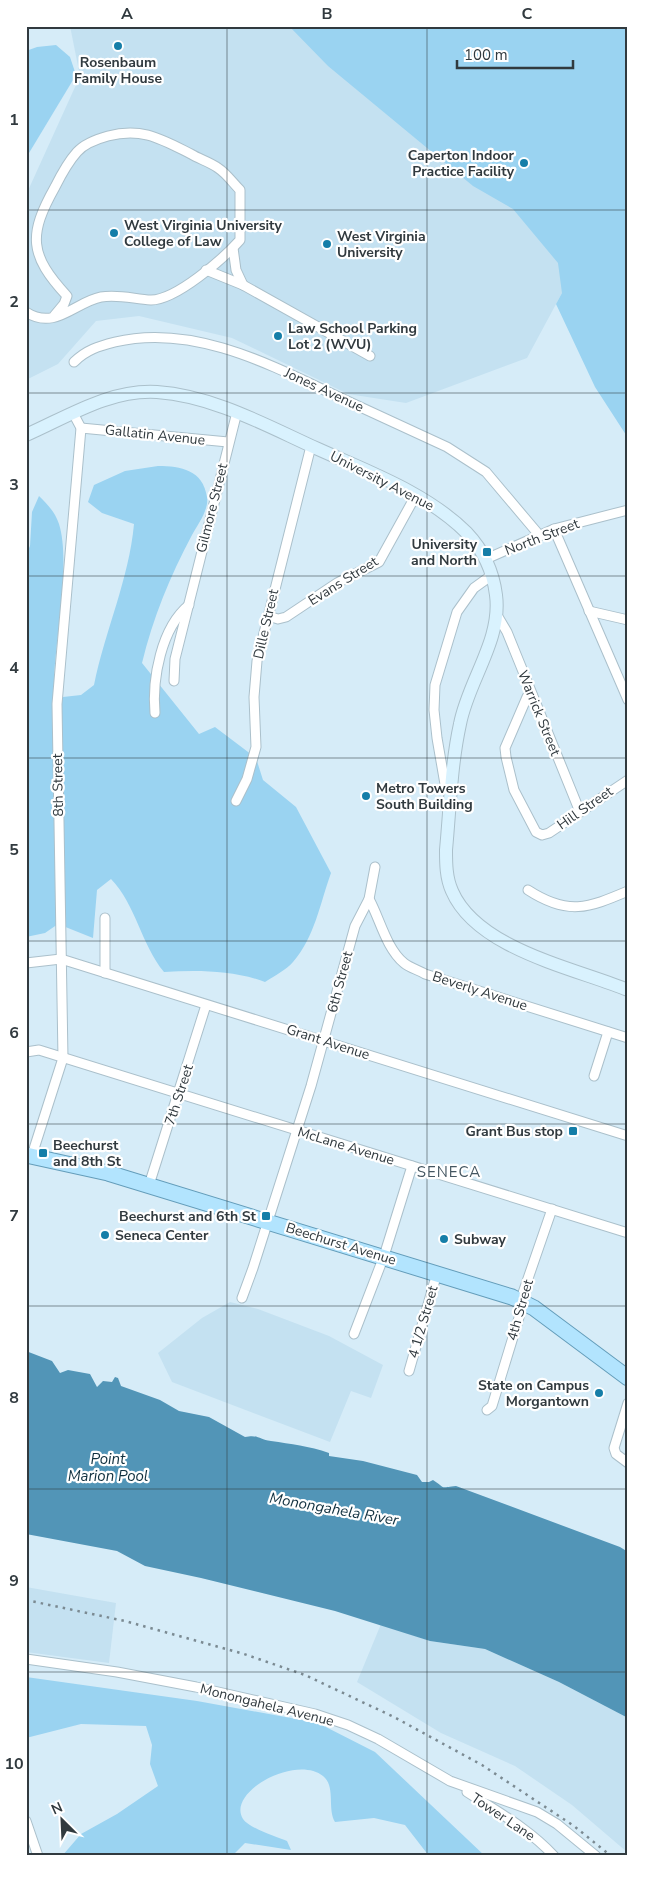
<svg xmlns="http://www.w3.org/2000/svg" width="654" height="1882" font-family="'Nunito Sans',sans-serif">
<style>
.built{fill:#c4e1f1}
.green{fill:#9ad3f1}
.water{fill:#5295b7}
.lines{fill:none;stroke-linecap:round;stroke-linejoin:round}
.street-casing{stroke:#abc0cb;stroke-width:11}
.secondary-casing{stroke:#abc0cb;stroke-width:14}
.primary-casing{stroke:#649dba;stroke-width:17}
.street{stroke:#fff;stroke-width:9}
.secondary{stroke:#d9f2fe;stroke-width:12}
.primary{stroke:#b2e4fe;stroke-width:15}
.rail{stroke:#7b8a92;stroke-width:2.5;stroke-dasharray:2.5 5;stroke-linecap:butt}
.grid{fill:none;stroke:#313a3f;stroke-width:1;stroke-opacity:0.55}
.poi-dot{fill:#157ea8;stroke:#fff;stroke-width:2}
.labels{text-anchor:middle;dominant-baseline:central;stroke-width:4.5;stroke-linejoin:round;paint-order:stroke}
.poi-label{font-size:14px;font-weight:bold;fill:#313a3f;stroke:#fff;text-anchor:start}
.street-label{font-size:14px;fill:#313a3f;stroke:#fff}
.neighbourhood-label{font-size:15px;letter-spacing:1px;fill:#445661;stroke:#fff}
.water-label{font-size:15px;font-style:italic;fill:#10303f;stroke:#fff}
.neatline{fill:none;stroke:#313a3f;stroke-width:2}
.grid-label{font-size:16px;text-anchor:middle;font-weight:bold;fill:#313a3f}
</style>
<rect width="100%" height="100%" fill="#d6ecf8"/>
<g class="built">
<polygon points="70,26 628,26 562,293 527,358 406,403 348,394 232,338 139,316 96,321 58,364 26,380 26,195 80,76"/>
<polygon points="230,1302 258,1309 329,1336 383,1365 371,1398 351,1391 330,1442 172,1382 158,1353 202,1318"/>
<polygon points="26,1587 116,1603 109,1663 26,1652"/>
<polygon points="381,1624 430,1641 485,1649 559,1682 628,1718 627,1852 572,1805 515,1766 441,1733 357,1682"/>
</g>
<g class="green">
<polygon points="289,26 628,26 628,438 595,387 556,304 562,293 558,263 513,209 473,186 328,66"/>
<polygon points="56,45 70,57 76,75 26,158 26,51 37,47"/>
<path d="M158,466C181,466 203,470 207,497C209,510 198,524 192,535C170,576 153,618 142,663L199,734L215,727L256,758L263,780L296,807L331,873C320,903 315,937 293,962C286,970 274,976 265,982C233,970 197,970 164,972C141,944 136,905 111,879L97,890L93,938L58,924L45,933L26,937V554L30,546L32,512L39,496C48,505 55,512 59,524C71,562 55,640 54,682L63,697L81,695L94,685C105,631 129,579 134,524L102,513L88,502L94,485L125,471Z"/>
<path d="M26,1677L197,1701L318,1723L375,1752L485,1856H429L405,1825L374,1818L335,1822C327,1809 336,1786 323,1776C296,1754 226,1792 243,1819C249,1828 277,1837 287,1841L291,1850L245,1843L232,1856H62L81,1834L117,1814L158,1786L150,1764L152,1745L146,1726L81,1724L26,1738Z"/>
</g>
<path class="water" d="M26,1351L52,1361L60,1373L68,1370L90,1374L97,1387L103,1381L112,1382L115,1377L118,1378L121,1386L160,1400L179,1411L209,1417L245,1437C259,1434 259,1440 271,1441C291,1444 309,1446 329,1453V1456L363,1461L417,1475L422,1482H429L433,1480C447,1489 438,1488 456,1486L620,1547L628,1552V1718L559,1682L485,1649L430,1641L335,1611L201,1578L145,1566L117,1551L26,1534Z"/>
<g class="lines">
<defs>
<g id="street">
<polyline points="233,248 236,270 243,285"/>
<polyline points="206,270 243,285 370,356"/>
<path d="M26,312C55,331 75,302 101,297C118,294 134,299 151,300C176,300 223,259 240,240V190C233,183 226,173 218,168C210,162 199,159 191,154C161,139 142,127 108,136C97,139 85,143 77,152C68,162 61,175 55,187C28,235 29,255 67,296L64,304L54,316"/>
<path d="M74,362C86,350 99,346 115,342C194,323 273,366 343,399C378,415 412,431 447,447L486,472L540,536"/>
<polyline points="81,428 228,442"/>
<polyline points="554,529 628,700"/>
<polyline points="486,559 554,529 628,510"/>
<polyline points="589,611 628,620"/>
<polyline points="497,615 507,632 580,812"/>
<polyline points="268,616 278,619 286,617 337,583 379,562 416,495"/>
<polyline points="174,681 175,659 237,412"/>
<polyline points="531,693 527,697 505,748 506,757 514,790 536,832 542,835 549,833 628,780"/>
<path d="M155,713C152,679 161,628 189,605"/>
<polyline points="451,791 446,790 437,738 434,710 435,685 457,612 474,588 492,575"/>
<polyline points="236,801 247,779 256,747 254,697 257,661 311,446"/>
<path d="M528,890C568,916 588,908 628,891"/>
<path d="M369,899C380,919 386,948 404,963C410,968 419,970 425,974L628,1038"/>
<polyline points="105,918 105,973"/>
<polyline points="26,963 61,959 628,1136"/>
<polyline points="26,1052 39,1050 628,1233"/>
<polyline points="594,1076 608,1032"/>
<polyline points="32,1155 63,1058 57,704 81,428 73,413"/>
<polyline points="149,1185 206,1005"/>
<polyline points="242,1298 253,1268 311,1086 355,926 369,899 375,867"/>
<polyline points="354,1334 384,1256 412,1166"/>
<polyline points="409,1371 437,1273"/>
<polyline points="628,1403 614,1448 616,1454 628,1463"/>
<polyline points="487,1410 492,1406 521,1311 523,1293 552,1209"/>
<polyline points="26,1659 117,1672 196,1687 315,1714 348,1725 378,1739 450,1781 537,1812 557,1824 596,1856"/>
<path d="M467,1792C498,1812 529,1829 554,1856"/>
<polyline points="26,1821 38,1856"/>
</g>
<path id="secondary" d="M26,435C67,417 110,389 157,392C214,396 267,426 318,449C369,472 427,493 467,533C484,551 493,571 496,595C502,640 468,681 460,724C451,765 450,808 446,850C446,863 446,878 452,891C477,949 574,968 628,990"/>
<polyline id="primary" points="26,1155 108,1173 512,1297 534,1308 628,1378"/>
</defs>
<use href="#street" class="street-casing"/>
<use href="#secondary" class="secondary-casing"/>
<use href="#primary" class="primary-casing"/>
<use href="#street" class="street"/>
<use href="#secondary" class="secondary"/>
<use href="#primary" class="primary"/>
<polyline class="rail" points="26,1600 125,1621 244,1654 305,1675 394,1717 482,1765 574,1826 611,1856"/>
</g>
<path class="grid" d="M227,26V1856M427,26V1856M26,210H628M26,393H628M26,576H628M26,758H628M26,941H628M26,1124H628M26,1306H628M26,1489H628M26,1672H628"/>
<g class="poi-dot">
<circle cx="118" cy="46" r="5"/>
<circle cx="524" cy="163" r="5"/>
<circle cx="114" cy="233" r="5"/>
<circle cx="327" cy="244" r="5"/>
<circle cx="278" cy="336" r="5"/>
<rect x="482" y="547" width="10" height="10" rx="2.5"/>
<circle cx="366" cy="796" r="5"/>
<rect x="568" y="1126" width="10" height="10" rx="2.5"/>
<rect x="38" y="1148" width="10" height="10" rx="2.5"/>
<rect x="261" y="1211" width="10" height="10" rx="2.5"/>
<circle cx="105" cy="1235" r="5"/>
<circle cx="444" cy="1239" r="5"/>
<circle cx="599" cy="1393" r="5"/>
</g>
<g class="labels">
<g class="poi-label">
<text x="118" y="62" text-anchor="middle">Rosenbaum<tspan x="118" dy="16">Family House</tspan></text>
<text x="514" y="155" text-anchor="end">Caperton Indoor<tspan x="514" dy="16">Practice Facility</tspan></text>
<text x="124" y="225">West Virginia University<tspan x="124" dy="16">College of Law</tspan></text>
<text x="337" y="236">West Virginia<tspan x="337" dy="16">University</tspan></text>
<text x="288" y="328">Law School Parking<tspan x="288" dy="16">Lot 2 (WVU)</tspan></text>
<text x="477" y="544" text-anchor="end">University<tspan x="477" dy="16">and North</tspan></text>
<text x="376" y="788">Metro Towers<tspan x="376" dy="16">South Building</tspan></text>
<text x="563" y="1131" text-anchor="end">Grant Bus stop</text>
<text x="53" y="1145">Beechurst<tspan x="53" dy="16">and 8th St</tspan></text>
<text x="256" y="1216" text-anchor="end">Beechurst and 6th St</text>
<text x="115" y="1235">Seneca Center</text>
<text x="454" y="1239">Subway</text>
<text x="589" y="1385" text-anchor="end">State on Campus<tspan x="589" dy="16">Morgantown</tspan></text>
</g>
<g class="street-label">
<text transform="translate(324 390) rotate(25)">Jones Avenue</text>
<text transform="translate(155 435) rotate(6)">Gallatin Avenue</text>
<text transform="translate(382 481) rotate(27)">University Avenue</text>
<text transform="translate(212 508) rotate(-76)">Gilmore Street</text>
<text transform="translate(542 537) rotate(-21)">North Street</text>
<text transform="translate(343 581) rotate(-32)">Evans Street</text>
<text transform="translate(266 624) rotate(-77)">Dille Street</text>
<text transform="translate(539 713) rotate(68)">Warrick Street</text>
<text transform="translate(58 785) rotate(-91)">8th Street</text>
<text transform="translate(585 808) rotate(-35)">Hill Street</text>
<text transform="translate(340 982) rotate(-75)">6th Street</text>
<text transform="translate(480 991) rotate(18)">Beverly Avenue</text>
<text transform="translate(328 1042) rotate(18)">Grant Avenue</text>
<text transform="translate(179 1095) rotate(-72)">7th Street</text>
<text transform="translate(346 1146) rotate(17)">McLane Avenue</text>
<text transform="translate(341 1244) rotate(17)">Beechurst Avenue</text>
<text transform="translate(520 1310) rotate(-74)">4th Street</text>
<text transform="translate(423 1322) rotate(-74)">4 1/2 Street</text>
<text transform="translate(267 1705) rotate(14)">Monongahela Avenue</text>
<text transform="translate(503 1817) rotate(34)">Tower Lane</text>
</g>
<g class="neighbourhood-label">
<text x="449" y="1172">SENECA</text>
</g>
<g class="water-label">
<text x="108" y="1459">Point<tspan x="108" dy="17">Marion Pool</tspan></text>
<text transform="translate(334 1509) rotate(10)">Monongahela River</text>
</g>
</g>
<rect width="654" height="1882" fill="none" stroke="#ffffff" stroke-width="55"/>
<g transform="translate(62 1820) rotate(336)" stroke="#ffffff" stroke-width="4" paint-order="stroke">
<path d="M0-4L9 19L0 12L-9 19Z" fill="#313a3f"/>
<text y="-8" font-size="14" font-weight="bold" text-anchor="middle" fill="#313a3f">N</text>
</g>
<path d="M457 60v8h116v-8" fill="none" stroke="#313a3f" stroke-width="2.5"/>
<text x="464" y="60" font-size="15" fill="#313a3f" stroke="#ffffff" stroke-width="4" paint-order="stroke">100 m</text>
<rect x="28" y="28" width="598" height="1826" class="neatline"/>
<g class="grid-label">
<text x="127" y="19">A</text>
<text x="327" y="19">B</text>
<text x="527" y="19">C</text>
<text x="14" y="125">1</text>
<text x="14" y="307">2</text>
<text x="14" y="490">3</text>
<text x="14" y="673">4</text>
<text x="14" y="855">5</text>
<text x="14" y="1038">6</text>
<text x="14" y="1221">7</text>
<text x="14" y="1403">8</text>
<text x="14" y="1586">9</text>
<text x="14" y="1769">10</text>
</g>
</svg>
